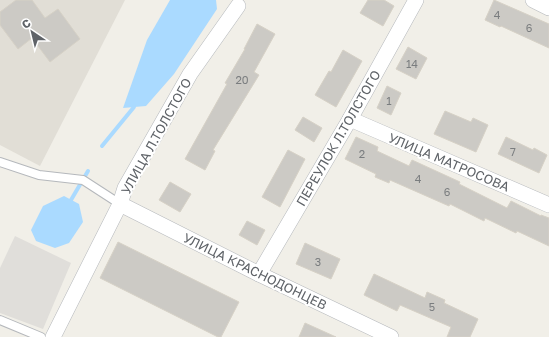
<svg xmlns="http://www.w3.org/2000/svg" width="549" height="337" font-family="'Golos Text',sans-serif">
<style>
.industrial{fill:#e0deda}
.education{fill:#e1ded6}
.water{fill:#aadaff}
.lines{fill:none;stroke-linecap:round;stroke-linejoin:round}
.stream{stroke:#aadaff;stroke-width:4}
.building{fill:#cccac5;stroke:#d6d1c6}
.service-casing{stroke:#b5b8bc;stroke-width:10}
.minor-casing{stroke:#b5b8bc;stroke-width:16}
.service{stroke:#fff;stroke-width:8}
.minor{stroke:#fff;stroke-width:15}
.labels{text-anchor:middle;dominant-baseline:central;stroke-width:4;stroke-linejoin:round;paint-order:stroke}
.number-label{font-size:11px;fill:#7a7d7f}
.street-label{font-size:13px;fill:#5f6368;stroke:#fff}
</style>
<rect width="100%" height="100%" fill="#f1efe8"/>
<polygon class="industrial" points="15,236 71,263 43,329 0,313 0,268"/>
<polygon class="education" points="0,0 125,0 40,166 0,145"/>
<g class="water">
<polygon points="170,0 216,0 217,9 174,74 146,106 123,108 147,40"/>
<polygon points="64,196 79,204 83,222 69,243 55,248 36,241 31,230 43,206"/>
</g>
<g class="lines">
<g class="stream">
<polyline points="102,146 134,107"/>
<polyline points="71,200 88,171"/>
</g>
</g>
<g class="building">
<polygon points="16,0 32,0 45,18 58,9 80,39 50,62 32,38 18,49 0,25 0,12"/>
<polygon points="368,0 384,0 394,6 383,26 360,13"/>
<polygon points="494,0 549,24 549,48 501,26 500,27 485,20"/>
<polygon points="257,24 275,34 254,72 259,75 213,150 215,151 205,170 185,159 227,84 225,83 245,49 244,49"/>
<polygon points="408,47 427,58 416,79 396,69"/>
<polygon points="343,50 362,61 336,107 315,95 329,71 331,72"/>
<polygon points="387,86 401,93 391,115 377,108"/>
<polygon points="445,111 471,122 473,118 488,125 476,152 434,134"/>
<polygon points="303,117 322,128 314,142 295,130"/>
<polygon points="356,137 378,147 377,151 409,166 412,160 460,182 459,184 507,208 511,201 541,216 541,215 549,218 549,246 517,231 516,233 485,218 484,221 450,204 449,206 390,180 389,183 375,177 376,174 345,159"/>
<polygon points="506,137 533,150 534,148 547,155 539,173 498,154"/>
<polygon points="288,150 305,159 280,207 262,197"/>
<polygon points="170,182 191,194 180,212 159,200"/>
<polygon points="247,221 265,230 257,245 239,235"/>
<polygon points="118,242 239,302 221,337 218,337 100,278"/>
<polygon points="305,243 340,259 331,279 296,264"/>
<polygon points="374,274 425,298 427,292 445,300 444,303 478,319 470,337 447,337 451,327 400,305 397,311 364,295"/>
<polygon points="305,323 336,337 299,337"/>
</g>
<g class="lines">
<defs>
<g id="service">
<polyline points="0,162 39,175 83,180 120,204"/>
<polyline points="0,320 41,337"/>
</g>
<g id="minor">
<polyline points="533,0 549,8"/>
<polyline points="350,119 549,205"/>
<polyline points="120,204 259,274 391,337"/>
<polyline points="259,274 350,119 416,0"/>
<polyline points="53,337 120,204 125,188 190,74 238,6"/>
</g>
</defs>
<use href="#service" class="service-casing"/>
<use href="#minor" class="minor-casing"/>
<use href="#service" class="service"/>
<use href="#minor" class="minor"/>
</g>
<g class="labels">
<g class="number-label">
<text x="497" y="14">4</text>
<text x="529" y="27">6</text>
<text x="412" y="63">14</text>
<text x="242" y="79">20</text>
<text x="389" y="100">1</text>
<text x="513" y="151">7</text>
<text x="362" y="153">2</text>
<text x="418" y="178">4</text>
<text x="447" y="191">6</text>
<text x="318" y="261">3</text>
<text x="432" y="306">5</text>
</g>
<g class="street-label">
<text transform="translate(156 136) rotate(-61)">УЛИЦА Л.ТОЛСТОГО</text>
<text transform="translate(338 138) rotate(-60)">ПЕРЕУЛОК Л.ТОЛСТОГО</text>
<text transform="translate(449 162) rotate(23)">УЛИЦА МАТРОСОВА</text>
<text transform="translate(255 271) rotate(26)">УЛИЦА КРАСНОДОНЦЕВ</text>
</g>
</g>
<g transform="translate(32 32) rotate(325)" stroke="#ffffff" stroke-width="3" paint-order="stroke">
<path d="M0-3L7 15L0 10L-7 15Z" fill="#5f6368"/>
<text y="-6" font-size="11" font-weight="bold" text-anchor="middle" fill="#5f6368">С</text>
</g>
</svg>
